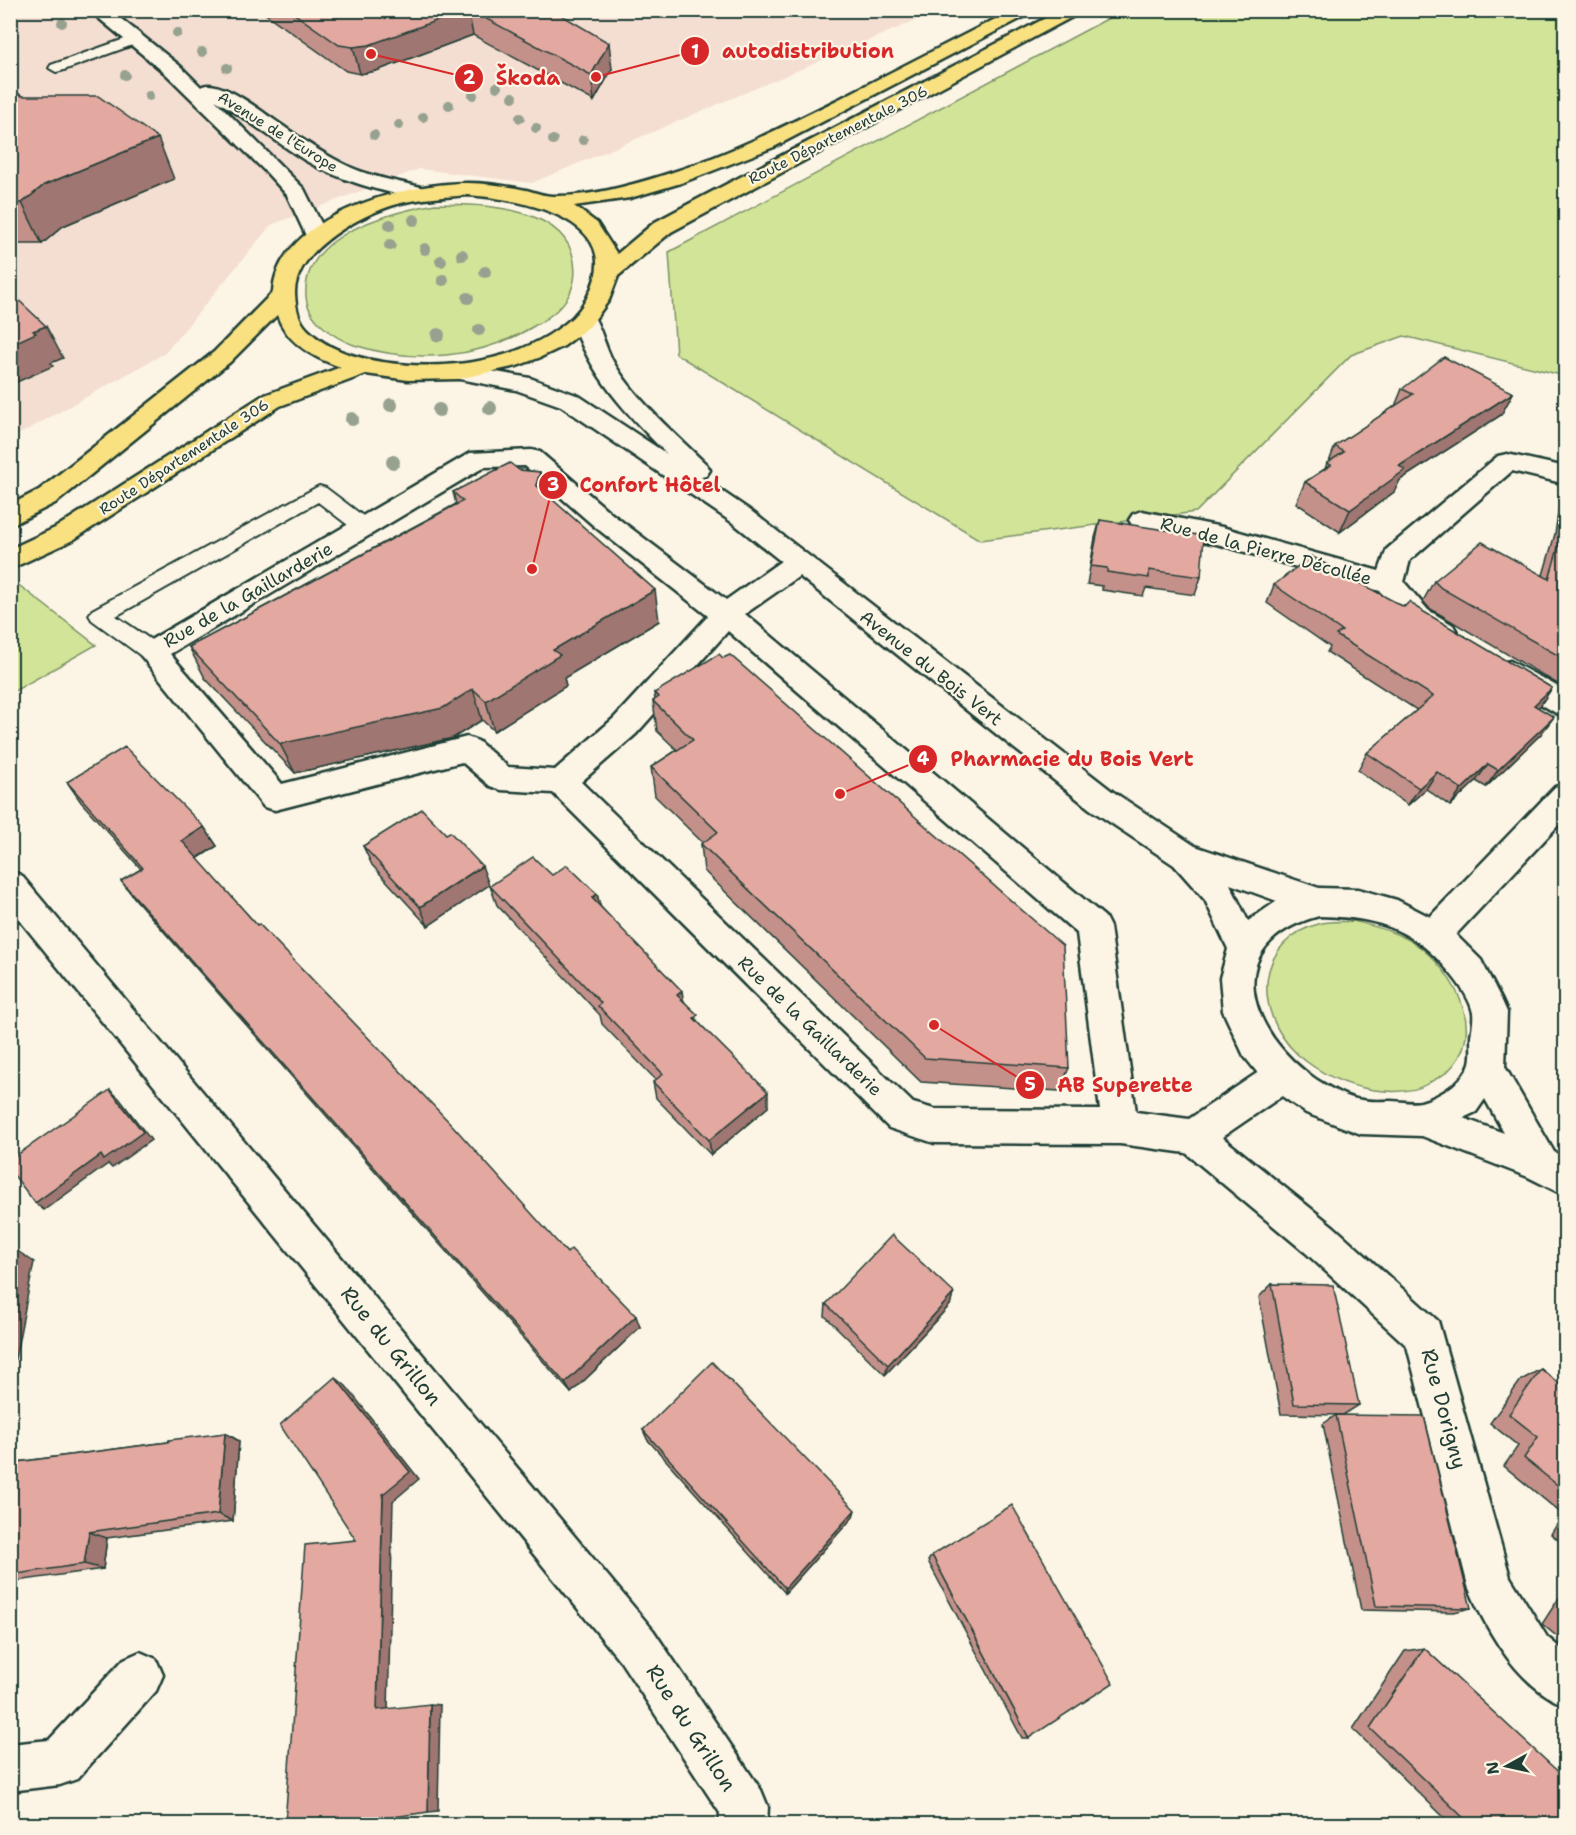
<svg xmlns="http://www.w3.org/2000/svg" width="1576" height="1835" font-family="'Shantell Sans',sans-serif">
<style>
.built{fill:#f4ded1}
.green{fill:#d2e498;stroke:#789066;stroke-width:1.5}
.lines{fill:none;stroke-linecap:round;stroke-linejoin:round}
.lane-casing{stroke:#1f3d34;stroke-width:4}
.street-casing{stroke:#1f3d34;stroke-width:5}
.secondary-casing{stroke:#1f3d34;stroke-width:5}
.primary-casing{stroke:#1f3d34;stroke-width:5}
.lane{fill:#fcf5e5;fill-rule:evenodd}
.street{fill:#fcf5e5;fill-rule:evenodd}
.secondary{fill:#fcf5e5;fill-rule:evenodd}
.primary{fill:#f9e181;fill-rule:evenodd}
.tree{fill:#96a28f}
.wall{fill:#c3918a;stroke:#1f3d34;stroke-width:1.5}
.shaded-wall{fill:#9f7671;stroke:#1f3d34;stroke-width:1.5}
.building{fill:#e3a9a1;stroke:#1f3d34;stroke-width:1.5}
.labels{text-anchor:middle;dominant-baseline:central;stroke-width:4.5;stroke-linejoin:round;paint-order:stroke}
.far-street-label{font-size:15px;fill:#1f3d34;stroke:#fcf5e5}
.street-label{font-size:18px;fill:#1f3d34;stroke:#fcf5e5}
.near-street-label{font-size:21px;fill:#1f3d34;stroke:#fcf5e5}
.leader{fill:none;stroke:#d62828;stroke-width:2}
.callout-dot{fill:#d62828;stroke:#fcf5e5;stroke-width:2}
.mark-label{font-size:18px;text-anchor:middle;font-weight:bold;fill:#fff}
.callout-label{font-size:20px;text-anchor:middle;font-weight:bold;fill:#d62828;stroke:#fcf5e5;stroke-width:4.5;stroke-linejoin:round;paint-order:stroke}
</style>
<rect width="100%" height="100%" fill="#fcf5e5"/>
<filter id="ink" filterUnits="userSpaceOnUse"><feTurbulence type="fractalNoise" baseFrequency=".0167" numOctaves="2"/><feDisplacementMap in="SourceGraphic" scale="12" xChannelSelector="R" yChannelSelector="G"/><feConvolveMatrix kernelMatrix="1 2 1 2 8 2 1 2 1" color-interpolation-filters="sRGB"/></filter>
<g filter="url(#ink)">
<polygon class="built" points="11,11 938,11 532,183 419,169 271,225 165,353 11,439"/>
<g class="green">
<polygon points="1122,11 1565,11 1565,376 1404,336 1351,355 1196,512 980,540 676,354 669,252"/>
<path d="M435,204C476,204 556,205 572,253C576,266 576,280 570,293C563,307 547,319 534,326C480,359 414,364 354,345C334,338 307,319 306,296C302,234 389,213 435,204Z"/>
<polygon points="11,579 96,645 11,693 10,693"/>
<path d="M1354,921C1376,927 1399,932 1417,945C1455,972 1489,1034 1447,1072C1441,1077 1433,1080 1427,1084C1413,1093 1390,1092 1374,1090C1346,1086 1319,1073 1297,1054C1252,1011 1255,939 1322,923C1332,921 1344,922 1354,921Z"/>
</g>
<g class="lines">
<defs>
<g id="lane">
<polygon points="136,35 143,39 141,42 61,71 56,72 49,68 51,65"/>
<polygon points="319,486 326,488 371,522 374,527 371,532 357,532 318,502 116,616 160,646 163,652 160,658 152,660 144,658 92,620 89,615 92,610"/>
</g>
<g id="street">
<path d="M89,10H110L180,66L201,87C216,77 256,107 270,117C296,135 323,155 352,168C377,179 403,182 428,189L432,193L428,197L421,199C379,191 340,181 303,159C273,140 246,117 215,100L304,189L328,237L325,242H309L287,195L267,173L166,74Z"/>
<path d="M531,450L540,452L612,514L726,600L788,556L798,554L808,556L812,563L808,570L745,614L1105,917L1110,927L1136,1112L1189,1119L1269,1065L1282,1060L1295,1065L1300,1076L1295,1087L1222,1137L1334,1227L1438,1321L1510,1577L1547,1637L1566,1653V1706C1518,1686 1487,1632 1468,1586L1407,1346L1306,1253L1186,1153L1120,1144L934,1143L889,1128L553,793L501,790L490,786L462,762L275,810L264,807L138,652L142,645L470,453ZM525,466L594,526L708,616L614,718L555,770L508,767L478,741L467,737L282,784L170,654L484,467ZM728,631L1077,933L1100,1110L934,1109L913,1103L581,782L636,734Z"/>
<polygon points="1507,454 1566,467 1566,484 1512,471 1410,560 1404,582 1428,610 1453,625 1457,632 1453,639 1443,642 1408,624 1380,591 1221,545 1133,526 1129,520 1133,514 1142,511 1222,527 1379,571 1387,549 1498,456"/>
<polygon points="1510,661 1566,691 1566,716 1556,713 1500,680 1496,672 1500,664"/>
<polygon points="1566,784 1566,817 1446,945 1434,949 1422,945 1417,935 1422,925 1555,787"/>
<polygon points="10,871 21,875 653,1630 761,1790 768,1807 767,1824 719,1824 720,1813 621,1662 10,908"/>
<polygon points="140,1652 156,1659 163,1675 156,1691 77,1779 60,1785 10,1791 10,1744 49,1740 124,1659"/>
</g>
<path id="secondary" d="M584,312L592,314C602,329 605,349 615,365C639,403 674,433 706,464L710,470L706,476L701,477L751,511L1112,791L1195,846L1319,888L1358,889L1397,900L1446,925L1481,960L1502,1001L1507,1012L1505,1067L1554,1152L1566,1158V1196L1528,1177L1422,1136L1361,1134L1306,1113L1269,1087L1244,1056L1223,1011L1220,978L1228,949L1205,900L1174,865L1090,809L733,523L561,406L516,390L450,377L446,372L450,367L458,365L530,378L579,396L667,454C627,414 589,375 572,319L576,314ZM1230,884L1277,901L1248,921ZM1319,916C1357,917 1390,921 1422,945C1439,958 1469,991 1473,1013C1474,1020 1472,1029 1471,1036C1471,1044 1472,1055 1470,1063C1464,1082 1439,1097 1421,1102C1412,1104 1399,1101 1390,1101C1381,1101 1371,1102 1362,1100C1346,1098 1330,1088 1317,1080C1248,1034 1217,943 1319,916ZM1485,1099L1504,1133L1463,1118L1476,1112Z"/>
<path id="primary" d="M1013,10H1037L774,147L681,183L630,198L574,206L597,223L617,254L655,222L702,197L1061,10H1085L671,232L618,276L609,300L590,326L564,346L541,357L517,366L458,379L408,380L366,374L280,406L73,540L10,569V549L55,528L262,396L341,367C313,358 287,343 277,315L230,362L57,502L10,526V505L39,490L214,352L273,292C277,216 406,183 467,183C487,183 507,186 526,190C534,192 544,196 553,196C589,197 629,186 664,175C726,156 785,126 843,97C899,68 956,39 1013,10ZM468,195C509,198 613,213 595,278C591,292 584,306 573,317C527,359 458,370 399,364C367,361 330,353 307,329C298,320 295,304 295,291C297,248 363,213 401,203C422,198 446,197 468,195Z"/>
</defs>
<use href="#lane" class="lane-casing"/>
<use href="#street" class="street-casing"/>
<use href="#secondary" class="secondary-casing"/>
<use href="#primary" class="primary-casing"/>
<use href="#lane" class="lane"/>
<use href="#street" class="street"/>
<use href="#secondary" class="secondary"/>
<use href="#primary" class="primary"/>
</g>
<g class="tree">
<circle cx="62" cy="23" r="5"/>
<circle cx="177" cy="33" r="5"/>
<circle cx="202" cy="52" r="5"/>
<circle cx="227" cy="68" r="5"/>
<circle cx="125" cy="75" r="5"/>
<circle cx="497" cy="87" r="5"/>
<circle cx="473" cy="95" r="5"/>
<circle cx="149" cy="96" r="5"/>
<circle cx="513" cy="97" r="5"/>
<circle cx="449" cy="105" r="5"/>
<circle cx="423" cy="117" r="5"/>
<circle cx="520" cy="118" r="5"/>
<circle cx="399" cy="125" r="5"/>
<circle cx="536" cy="128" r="5"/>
<circle cx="374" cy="135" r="5"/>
<circle cx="553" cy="140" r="5"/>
<circle cx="583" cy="140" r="5"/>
<circle cx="414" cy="220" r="6"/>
<circle cx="390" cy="225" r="6"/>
<circle cx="390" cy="245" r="6"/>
<circle cx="425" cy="249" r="6"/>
<circle cx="462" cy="255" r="6"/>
<circle cx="441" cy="261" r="6"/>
<circle cx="485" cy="272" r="6"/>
<circle cx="443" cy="280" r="6"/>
<circle cx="468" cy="298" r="6"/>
<circle cx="479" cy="330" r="6"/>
<circle cx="438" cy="335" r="7"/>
<circle cx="391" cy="405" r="7"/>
<circle cx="490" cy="408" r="7"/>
<circle cx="439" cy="410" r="7"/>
<circle cx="352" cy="419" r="7"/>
<circle cx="393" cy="462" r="7"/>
</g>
<g class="wall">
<polygon points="260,10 553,10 612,69 594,101 473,35 376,71 360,74 346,71"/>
<polygon points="10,87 22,96 174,179 63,226 42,244 10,244"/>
<polygon points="1402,389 1513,393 1501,415 1400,480 1394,492 1340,532 1296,503 1305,482 1325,469 1327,463 1329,462 1335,446 1395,406"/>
<polygon points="519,470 540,472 544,492 659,621 564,678 566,686 494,731 482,720 453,738 295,773 205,678 189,647 456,504 453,492"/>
<polygon points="1566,479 1566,682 1561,686 1429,608 1423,601 1434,581 1543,575 1555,534 1562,485"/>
<polygon points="1100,520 1201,577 1195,595 1146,588 1143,596 1102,590 1102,586 1087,584 1095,538"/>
<polygon points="1274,585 1417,608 1552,688 1538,707 1541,734 1486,787 1476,781 1450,806 1426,789 1408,805 1358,770 1367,753 1417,710 1327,652 1330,647 1267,603"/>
<polygon points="654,693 1069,1068 1059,1091 921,1082 704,871 701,844 703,843 655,796 651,767 677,750 657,731 653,701 655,700"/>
<polygon points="67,782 204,827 217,846 197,859 257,925 567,1253 640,1327 571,1393 136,900 121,881 141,869 81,802"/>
<polygon points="363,846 489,885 428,926 372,865"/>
<polygon points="552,875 597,894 600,906 684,1001 699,1023 768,1107 711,1155 656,1098 653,1082 656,1080 602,1024 600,1015 497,905 490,886"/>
<polygon points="1272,1284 1359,1405 1343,1415 1281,1414 1259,1297"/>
<polygon points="826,1304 950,1305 885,1375 825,1316"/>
<polygon points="1541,1369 1566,1389 1566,1546 1551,1534 1563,1515 1504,1466 1518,1446 1490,1423 1521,1380"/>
<polygon points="1336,1415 1471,1608 1454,1612 1361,1610 1323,1424"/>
<polygon points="643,1430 853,1517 785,1593 647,1439"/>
<polygon points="225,1433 239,1441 233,1521 107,1538 103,1569 10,1582 10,1463 168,1442"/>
<polygon points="932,1555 1029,1738 1022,1738 928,1561"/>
<polygon points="1566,1587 1566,1644 1542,1624"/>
<polygon points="1424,1648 1564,1778 1566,1776 1566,1824 1451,1824 1353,1729 1405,1651"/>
</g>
<g class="shaded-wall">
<polygon points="466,10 468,10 473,35 376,71 360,74 353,47"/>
<polygon points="609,43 612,69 594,101 591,75"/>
<polygon points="158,138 174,179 63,226 42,244 22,203 44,185"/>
<polygon points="46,326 63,358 51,363 53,366 10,385 10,345 33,331"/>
<polygon points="1513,393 1501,415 1400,480 1394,492 1340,532 1350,510 1399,466"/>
<polygon points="540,472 546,504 536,485"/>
<polygon points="655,590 659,621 564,678 566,686 494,731 486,701 553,650"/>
<polygon points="1552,688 1540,706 1522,722 1534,705"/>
<polygon points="473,689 482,720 453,738 295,773 280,744"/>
<polygon points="1554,717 1541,734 1486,787 1498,770"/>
<polygon points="1488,764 1476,781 1450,806 1462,789"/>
<polygon points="1437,772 1426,789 1408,805 1419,788"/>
<polygon points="204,827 217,846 194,860 182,841"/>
<polygon points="482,866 489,885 428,926 420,907"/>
<polygon points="597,894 602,913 592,898"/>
<polygon points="682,991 685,1009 677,995"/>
<polygon points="110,1090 119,1098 151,1140 112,1168 108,1164 44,1210 35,1203 101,1155"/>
<polygon points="768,1092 768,1107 711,1155 709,1140"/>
<polygon points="16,1250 34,1262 10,1385 10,1279"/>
<polygon points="954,1293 950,1305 885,1375 888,1365"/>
<polygon points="636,1316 640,1327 571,1393 565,1383"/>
<polygon points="335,1377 346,1386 419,1479 393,1501 388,1712 377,1710 383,1494"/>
<polygon points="225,1433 239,1441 233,1521 218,1514"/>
<polygon points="855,1510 853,1517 785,1593 785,1588"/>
<polygon points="89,1532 107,1538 103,1569 84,1564"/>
<polygon points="430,1704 440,1705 438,1811 428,1812"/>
</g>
<g class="building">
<polygon points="289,10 466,10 369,45 353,47 339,45"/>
<polygon points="470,10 553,10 609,43 591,75"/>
<polygon points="10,87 22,96 98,96 158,138 44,185 22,203 10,203"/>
<polygon points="10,292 46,326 33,331 36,333 10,345"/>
<polygon points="1444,357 1513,393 1399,466 1405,470 1350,510 1305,482 1331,465 1327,463 1344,452 1335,446 1413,394 1402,389"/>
<polygon points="510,463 519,470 540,472 536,485 655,590 553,650 560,655 486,701 473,689 443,708 280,744 189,647 463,501 453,492"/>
<polygon points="1100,520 1204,536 1201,577 1149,570 1149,578 1107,572 1107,568 1091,566"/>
<polygon points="1566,521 1566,660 1441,588 1434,581 1482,542 1549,579"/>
<polygon points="1311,556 1404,607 1410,601 1417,608 1552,688 1534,705 1554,717 1498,770 1488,764 1462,789 1437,772 1419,788 1367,753 1433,696 1336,635 1342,631 1274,585"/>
<polygon points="719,654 723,658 730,655 1063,946 1069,1068 925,1058 701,844 718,832 651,767 693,740 653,701 659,697 654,693"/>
<polygon points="125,747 204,827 182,841 257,925 259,924 453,1126 567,1253 571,1249 636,1316 565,1383 121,881 143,868 67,782"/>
<polygon points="422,809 446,834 450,832 482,866 420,907 363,846"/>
<polygon points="533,857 552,875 567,865 597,894 592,898 682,991 677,995 698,1015 694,1018 768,1092 709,1140 653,1082 663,1074 598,1006 601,1003 490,886"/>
<polygon points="110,1090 143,1132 104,1160 101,1155 35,1203 10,1170 10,1160"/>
<polygon points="892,1235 954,1293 888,1365 826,1304"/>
<polygon points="16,1250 10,1279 10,1251"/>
<polygon points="1272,1284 1333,1285 1359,1405 1294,1404"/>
<polygon points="712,1362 855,1510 785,1588 643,1430"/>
<polygon points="1541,1369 1566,1389 1566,1492 1524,1458 1538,1437 1509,1414"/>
<polygon points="335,1377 410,1472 383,1494 377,1710 430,1704 428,1812 344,1824 285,1824 305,1545 356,1540 280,1425"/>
<polygon points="1336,1415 1424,1416 1471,1608 1376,1606"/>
<polygon points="225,1433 218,1514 89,1532 84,1564 10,1575 10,1463 168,1442 169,1440"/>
<polygon points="1012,1505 1113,1683 1029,1738 932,1555"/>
<polygon points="1424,1648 1566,1779 1566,1824 1470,1824 1370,1728"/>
</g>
</g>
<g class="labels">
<g class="far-street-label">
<text transform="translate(278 132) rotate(32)">Avenue de l'Europe</text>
<text transform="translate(838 135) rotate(-27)">Route Départementale 306</text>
<text transform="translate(184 457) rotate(-33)">Route Départementale 306</text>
</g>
<g class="street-label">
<text transform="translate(1266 551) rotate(15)">Rue de la Pierre Décollée</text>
<text transform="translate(248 595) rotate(-30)">Rue de la Gaillarderie</text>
<text transform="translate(931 668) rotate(38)">Avenue du Bois Vert</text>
<text transform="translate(810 1026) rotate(44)">Rue de la Gaillarderie</text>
</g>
<g class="near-street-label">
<text transform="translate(391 1346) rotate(51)">Rue du Grillon</text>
<text transform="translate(1444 1409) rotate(75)">Rue Dorigny</text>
<text transform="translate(691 1728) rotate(57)">Rue du Grillon</text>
</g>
</g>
<path class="leader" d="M596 77L695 51M371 54L469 78M532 569L553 485M840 794L923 759M934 1025L1030 1085"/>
<g class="callout-dot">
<circle cx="596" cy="77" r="6"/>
<circle cx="371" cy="54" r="6"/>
<circle cx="532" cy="569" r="6"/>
<circle cx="840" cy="794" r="6"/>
<circle cx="934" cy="1025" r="6"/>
<circle cx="695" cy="51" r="15"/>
<circle cx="469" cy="78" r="15"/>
<circle cx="553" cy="485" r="15"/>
<circle cx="923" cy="759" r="15"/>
<circle cx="1030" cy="1085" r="15"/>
</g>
<g class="mark-label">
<text x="695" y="58">1</text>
<text x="469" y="84">2</text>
<text x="553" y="491">3</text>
<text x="923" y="765">4</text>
<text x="1030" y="1091">5</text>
</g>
<g class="callout-label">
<text x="808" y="58">autodistribution</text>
<text x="528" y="85">Škoda</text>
<text x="650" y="492">Confort Hôtel</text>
<text x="1072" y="766">Pharmacie du Bois Vert</text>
<text x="1125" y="1092">AB Superette</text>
</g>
<rect width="1576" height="1835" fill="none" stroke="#fcf5e5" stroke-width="36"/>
<rect x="18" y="18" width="1540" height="1799" fill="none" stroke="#1f3d34" stroke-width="2" filter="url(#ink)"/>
<g transform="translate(1507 1766) rotate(262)" stroke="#fcf5e5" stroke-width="4.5" paint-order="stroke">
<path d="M0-4.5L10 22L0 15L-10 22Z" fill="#1f3d34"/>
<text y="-9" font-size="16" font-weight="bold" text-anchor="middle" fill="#1f3d34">N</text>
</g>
</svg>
